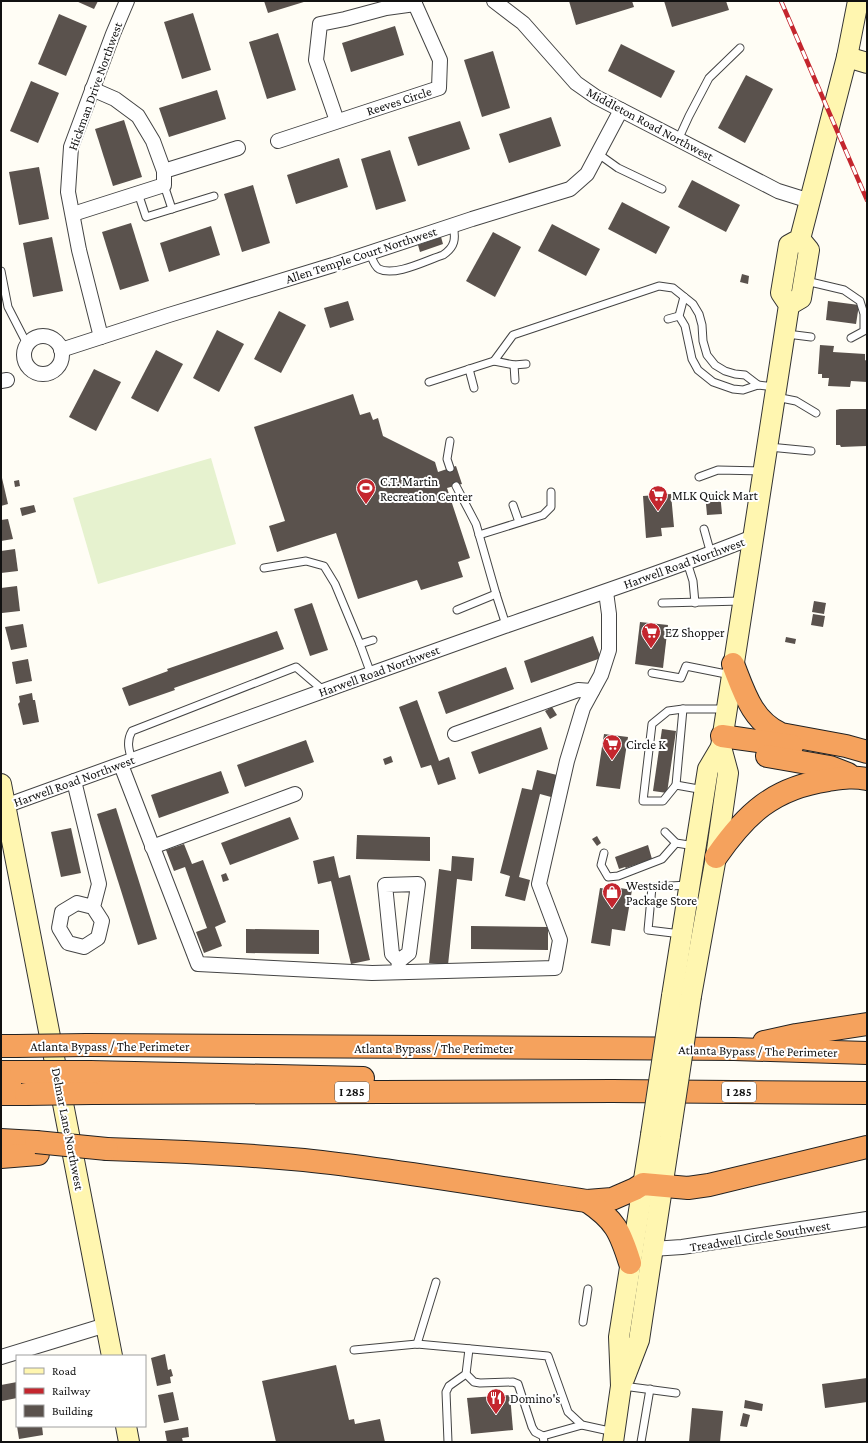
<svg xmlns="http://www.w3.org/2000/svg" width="868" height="1443" font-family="'Crimson Pro',serif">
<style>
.pitch{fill:#e6f2cf}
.building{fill:#5a524d}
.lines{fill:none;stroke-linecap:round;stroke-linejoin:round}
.lane-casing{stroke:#444;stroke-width:9}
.street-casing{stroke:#444;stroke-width:16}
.secondary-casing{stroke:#333;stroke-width:22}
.highway-casing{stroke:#222;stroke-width:24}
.lane{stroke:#fff;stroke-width:7}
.street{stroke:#fff;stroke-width:14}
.secondary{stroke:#fff6b0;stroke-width:20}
.highway{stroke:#f5a25d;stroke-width:22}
.rail-casing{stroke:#c4262e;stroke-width:4.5}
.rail{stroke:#fff;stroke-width:3;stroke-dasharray:9;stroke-linecap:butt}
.secondary-bridge-casing{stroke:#333;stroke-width:22;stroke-linecap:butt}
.highway-bridge-casing{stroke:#222;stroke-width:24;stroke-linecap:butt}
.secondary-bridge{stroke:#fff6b0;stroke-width:20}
.highway-bridge{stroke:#f5a25d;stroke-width:22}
.labels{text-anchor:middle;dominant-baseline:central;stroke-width:4;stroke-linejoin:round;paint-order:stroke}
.shield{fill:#fff;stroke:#585858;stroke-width:1}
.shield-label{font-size:12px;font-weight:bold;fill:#111}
.street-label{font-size:13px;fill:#111;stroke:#fff}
.poi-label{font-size:13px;fill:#111;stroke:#fff;text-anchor:start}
</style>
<rect width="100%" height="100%" fill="#fffdf5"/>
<polygon class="pitch" points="211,458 236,544 98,584 73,498"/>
<g class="building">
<polygon points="76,1 98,1 94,9"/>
<polygon points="264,1 307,1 268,13"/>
<polygon points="569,1 632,1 634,7 576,25"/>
<polygon points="664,1 726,1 729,10 672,27"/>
<polygon points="193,13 211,70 182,79 164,22"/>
<polygon points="59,14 87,26 66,76 38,64"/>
<polygon points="395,26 404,55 351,72 342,43"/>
<polygon points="278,33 296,90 267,99 249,42"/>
<polygon points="621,44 675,71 661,98 608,71"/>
<polygon points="493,51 510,108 482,117 464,60"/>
<polygon points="746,75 773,89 745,143 718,128"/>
<polygon points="31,81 59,93 38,143 10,131"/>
<polygon points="217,90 226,119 169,137 159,108"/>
<polygon points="551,117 561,146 509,163 499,134"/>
<polygon points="124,120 142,177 113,186 95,129"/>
<polygon points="460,121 470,149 418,166 408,137"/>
<polygon points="390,150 406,201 376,210 361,159"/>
<polygon points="339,158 348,187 296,204 287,175"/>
<polygon points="39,167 49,219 19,225 9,172"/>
<polygon points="692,180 740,205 726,232 678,207"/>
<polygon points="253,185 270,243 242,252 224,194"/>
<polygon points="622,202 670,227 656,254 608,229"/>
<polygon points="131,223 149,281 120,290 102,232"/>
<polygon points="552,224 600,249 586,276 538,251"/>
<polygon points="211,226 220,255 169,272 160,243"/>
<polygon points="493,232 521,247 495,297 466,281"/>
<polygon points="52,237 63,291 33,297 23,243"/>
<polygon points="441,237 443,244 420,252 418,245"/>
<polygon points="742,274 749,276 748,284 740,282"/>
<polygon points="348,301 354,320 330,328 324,308"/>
<polygon points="828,301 859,305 856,324 826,320"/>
<polygon points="279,311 306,325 281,373 254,359"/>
<polygon points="217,330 244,344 219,392 193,378"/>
<polygon points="820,345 834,346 833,352 865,354 865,360 867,361 867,382 851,381 850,387 828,386 829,378 822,378 822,374 818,374"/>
<polygon points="156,350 183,364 158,412 131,398"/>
<polygon points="94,369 121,382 96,431 69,417"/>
<polygon points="353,394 360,415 370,412 373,420 378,418 383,436 435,462 438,472 456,466 462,484 447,488 470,558 458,562 463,577 421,590 417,580 358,599 336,533 277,552 269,526 285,521 254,427"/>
<polygon points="840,409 866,409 866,446 841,447 840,445 836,445 836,410"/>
<polygon points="2,478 8,504 1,506 1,479"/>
<polygon points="19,480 20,486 15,487 14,481"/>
<polygon points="720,492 722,514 707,515 705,493"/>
<polygon points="671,494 674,527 661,528 662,536 646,538 643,496"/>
<polygon points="34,505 36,512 22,516 20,508"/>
<polygon points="8,519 13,539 1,541 1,520"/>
<polygon points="15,549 18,571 1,573 1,551"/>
<polygon points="17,586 20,611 2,613 1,588"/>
<polygon points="814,601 826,603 824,614 812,612"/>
<polygon points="312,603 328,650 310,656 294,609"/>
<polygon points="813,614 825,616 823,627 811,625"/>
<polygon points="640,622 668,625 663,668 635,664"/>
<polygon points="23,624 27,647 11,650 5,627"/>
<polygon points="277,631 284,649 174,688 175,690 129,706 122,688 168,671 167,669"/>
<polygon points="593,636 601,658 531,683 524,661"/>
<polygon points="786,637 796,639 795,644 785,642"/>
<polygon points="28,659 32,681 16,684 12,662"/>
<polygon points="506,667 514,689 446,714 438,692"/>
<polygon points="32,693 33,700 35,700 39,722 23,725 18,704 20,702 19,696"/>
<polygon points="417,700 439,761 449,757 456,779 438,785 431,765 421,768 399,707"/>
<polygon points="552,707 557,715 550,719 545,711"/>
<polygon points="541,727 548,749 479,774 471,752"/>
<polygon points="662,729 676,731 667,793 653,791"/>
<polygon points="604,734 628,737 620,789 596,786"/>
<polygon points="306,740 314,762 245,787 237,765"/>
<polygon points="391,756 393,762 385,765 383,759"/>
<polygon points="537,770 557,775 551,797 540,794 519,877 530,880 525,901 505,896 510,876 500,873 522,788 532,790"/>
<polygon points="221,771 229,793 159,818 151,795"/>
<polygon points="116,808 157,939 138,945 97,814"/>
<polygon points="290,817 299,839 230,865 221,843"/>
<polygon points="71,828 81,873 61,877 51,832"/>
<polygon points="357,835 430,837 430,861 356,859"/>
<polygon points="597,836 601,843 597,846 592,839"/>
<polygon points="184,844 192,864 203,860 226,922 215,927 222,946 204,953 196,932 207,928 185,867 174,871 166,850"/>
<polygon points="648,845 652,859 626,868 625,867 619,869 615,857"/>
<polygon points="334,856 339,878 350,875 370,960 351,964 331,881 318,884 313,861"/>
<polygon points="452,856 474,858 472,881 457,879 448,965 429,963 439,869 451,871"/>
<polygon points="226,873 229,880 223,882 221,875"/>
<polygon points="608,886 632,890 625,931 612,929 610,946 591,943 600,888 608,889"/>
<polygon points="471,926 548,927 548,950 471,949"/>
<polygon points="246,929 319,930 319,954 246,953"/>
<polygon points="165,1354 168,1370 171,1369 173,1376 170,1377 171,1383 157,1386 151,1358"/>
<polygon points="336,1365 349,1420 354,1419 355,1424 380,1419 385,1442 276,1442 262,1381"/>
<polygon points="867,1378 867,1402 825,1408 822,1384"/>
<polygon points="17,1382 17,1398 2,1401 1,1385"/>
<polygon points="173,1392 179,1420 164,1423 158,1395"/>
<polygon points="510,1395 513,1430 471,1434 467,1398"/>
<polygon points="745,1400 763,1404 762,1411 744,1408"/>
<polygon points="692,1408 723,1411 720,1442 689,1442"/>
<polygon points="743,1413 750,1415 747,1427 740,1426"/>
<polygon points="17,1426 42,1426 43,1435 19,1439"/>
<polygon points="188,1427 189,1437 182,1438 183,1442 167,1442 165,1431"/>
</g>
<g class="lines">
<defs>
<g id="lane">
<polyline points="678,140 689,116 709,78 740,48"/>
<polyline points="597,153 618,168 662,189"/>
<polyline points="164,185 172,209"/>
<polyline points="138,193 146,217 214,196"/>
<path d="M370,253C372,258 374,266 379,269C395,277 427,260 443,255C455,247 456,239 453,225"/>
<polyline points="1,271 8,307 27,344"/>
<polyline points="806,281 844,290 860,301 864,314 864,331 851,338"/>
<polyline points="684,297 679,316 685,326 692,359 698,370 713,382 733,389 743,390 758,385 775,387"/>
<polyline points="668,319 679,316"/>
<polyline points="787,334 811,337"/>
<polyline points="494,361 514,365 515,380"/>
<polyline points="514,365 526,364"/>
<polyline points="469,369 474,388"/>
<polyline points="429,382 494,361 513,335 659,286 673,288 693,304 699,314 702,325 703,341 707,355 715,365 725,371 735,374 745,375 758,385"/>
<polyline points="776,397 796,401 816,413"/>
<polyline points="450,441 447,459 450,468"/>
<polyline points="769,447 811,451"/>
<polyline points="699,477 718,470 763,471"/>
<polyline points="456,486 476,524 496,594 506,625"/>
<polyline points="513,505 519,522"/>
<polyline points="704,529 711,554"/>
<polyline points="479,535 543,515 551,507 551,492"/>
<polyline points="687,562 693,581 695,603"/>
<polyline points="264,568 306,561 324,566 335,584 360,644"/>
<polyline points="662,603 742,601"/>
<polyline points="457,610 496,594"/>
<polyline points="652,673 681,678 686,666 731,675"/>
<polyline points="371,674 360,644 373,640"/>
<path d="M132,760C129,751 126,741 132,731L296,667L324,691"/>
<polyline points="676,785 683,709"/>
<polyline points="704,790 676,785 663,801 643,801 652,724 668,711 683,709 726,709"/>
<polyline points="665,832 676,843 695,846"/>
<polyline points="604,853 601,865 608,877 618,876 662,859 676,843"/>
<polyline points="681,934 648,930 652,887 688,885"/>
<polyline points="583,1322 588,1289"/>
<polyline points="417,1344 436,1282"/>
<polyline points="354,1350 417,1344 548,1356 568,1412 582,1425 614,1432"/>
<polyline points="466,1374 474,1382 480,1383 513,1382 518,1384 532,1427 535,1432 543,1436"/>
<polyline points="623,1386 676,1393"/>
<polyline points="448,1442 446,1392 449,1386 466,1374 469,1349"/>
<polyline points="544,1442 543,1436 582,1425"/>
<polyline points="641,1442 650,1389"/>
</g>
<g id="street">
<polyline points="494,1 523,23 576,83 596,97 778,191 810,201"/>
<polyline points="92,89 115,99 138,116 153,141 164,171"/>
<polyline points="337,121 316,60 320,24 345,19 386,8 415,4"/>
<polyline points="278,141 439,88 440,60 415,4"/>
<polyline points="73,214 164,185 164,171 238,148"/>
<circle cx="43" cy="355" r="19"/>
<polyline points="101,337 79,250 68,192 71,147 113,34 127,1"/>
<polyline points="61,350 169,315 333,265 472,219 570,189 587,174 621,110"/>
<polyline points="1,381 7,380"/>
<polyline points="455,734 578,690 592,691"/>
<polyline points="121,765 198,964 372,973 555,968 560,940 539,884 567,761 583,708 601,675 609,650 609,614 606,592"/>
<polyline points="74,781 99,884 93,907 102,921 98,938 84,947 68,943 59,928 62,912 77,903 93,907"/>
<path d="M5,806C172,746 338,685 505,626C588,597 671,570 753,537"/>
<polyline points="152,847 295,794"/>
<polyline points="398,972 399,961 392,954 385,885 418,884 409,953 399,961"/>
<polyline points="652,1249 682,1247 867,1219"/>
<polyline points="1,1357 106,1325"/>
</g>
<g id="secondary">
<polyline points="847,57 867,63"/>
<polyline points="789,305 801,298 809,250 800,239"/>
<polyline points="1,784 112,1356"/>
<polyline points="672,996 708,769 721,747 789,305 781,293 789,245 800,239 847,57 858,1"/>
<polyline points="691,996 716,857 728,773 721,747"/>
<polyline points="624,1379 639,1340 670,1135"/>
<polyline points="126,1426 129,1442"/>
<polyline points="613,1442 621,1386 619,1337 651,1135"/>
</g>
<g id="highway">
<path d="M733,664C744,692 752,721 781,734L846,746L867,752"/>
<polyline points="722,736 792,746"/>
<polyline points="767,756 830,767 848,774"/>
<path d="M716,857C746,814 773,788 828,780C842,778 852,776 867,779"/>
<polyline points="764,1042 796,1035 867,1024"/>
<polyline points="87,1045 734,1049 867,1053"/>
<polyline points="1,1046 16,1046"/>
<polyline points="1,1072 21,1072"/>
<polyline points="90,1072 363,1078"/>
<polyline points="92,1093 612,1091 867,1093"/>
<polyline points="1,1094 26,1094"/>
<polyline points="1,1140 36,1142"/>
<path d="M107,1149C173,1151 239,1154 304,1160C399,1170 493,1187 587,1201L612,1199L635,1189L643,1184L688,1188L709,1185L867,1147"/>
<polyline points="1,1157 38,1154"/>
<path d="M587,1201C615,1220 620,1231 630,1263"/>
</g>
</defs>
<use href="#lane" class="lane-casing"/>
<use href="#street" class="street-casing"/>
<use href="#secondary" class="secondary-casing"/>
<use href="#highway" class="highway-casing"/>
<use href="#lane" class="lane"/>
<use href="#street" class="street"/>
<use href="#secondary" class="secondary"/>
<use href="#highway" class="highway"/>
<defs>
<polyline id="rail" points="781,1 867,200"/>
</defs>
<use href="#rail" class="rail-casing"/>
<use href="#rail" class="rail"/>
<defs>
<g id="secondary-bridge">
<polyline points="651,1135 672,996"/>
<polyline points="670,1135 691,996"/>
</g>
<g id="highway-bridge">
<polyline points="16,1046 87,1045"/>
<polyline points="21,1072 90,1072"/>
<polyline points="26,1094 92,1093"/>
<polyline points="36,1142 107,1149"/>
</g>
</defs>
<use href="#secondary-bridge" class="secondary-bridge-casing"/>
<use href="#highway-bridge" class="highway-bridge-casing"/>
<use href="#secondary-bridge" class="secondary-bridge"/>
<use href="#highway-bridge" class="highway-bridge"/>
</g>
<defs>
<symbol id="stadium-pin" viewBox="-11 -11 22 30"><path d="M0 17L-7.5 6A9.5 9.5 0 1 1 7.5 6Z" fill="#c4262e" stroke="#fff"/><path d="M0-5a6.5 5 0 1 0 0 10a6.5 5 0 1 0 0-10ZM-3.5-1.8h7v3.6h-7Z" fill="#fff"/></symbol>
<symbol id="supermarket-pin" viewBox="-11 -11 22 30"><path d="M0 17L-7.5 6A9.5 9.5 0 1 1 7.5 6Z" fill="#c4262e" stroke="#fff"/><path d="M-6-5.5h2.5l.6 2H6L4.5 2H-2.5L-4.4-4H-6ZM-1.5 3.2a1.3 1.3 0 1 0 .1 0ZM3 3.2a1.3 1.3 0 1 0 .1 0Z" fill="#fff"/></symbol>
<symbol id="shop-pin" viewBox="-11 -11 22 30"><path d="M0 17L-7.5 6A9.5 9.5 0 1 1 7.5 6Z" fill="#c4262e" stroke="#fff"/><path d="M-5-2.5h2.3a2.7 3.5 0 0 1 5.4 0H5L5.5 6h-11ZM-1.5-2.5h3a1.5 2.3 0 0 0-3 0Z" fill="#fff"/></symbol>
<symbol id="restaurant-pin" viewBox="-11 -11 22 30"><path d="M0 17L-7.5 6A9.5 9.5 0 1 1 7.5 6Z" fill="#c4262e" stroke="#fff"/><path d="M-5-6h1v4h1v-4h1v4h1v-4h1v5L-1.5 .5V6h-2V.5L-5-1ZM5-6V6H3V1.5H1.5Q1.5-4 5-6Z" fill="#fff"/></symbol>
</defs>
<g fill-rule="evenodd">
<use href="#stadium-pin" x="355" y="477" width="22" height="30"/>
<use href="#supermarket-pin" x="647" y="484" width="22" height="30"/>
<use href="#supermarket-pin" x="640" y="621" width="22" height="30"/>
<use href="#supermarket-pin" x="601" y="733" width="22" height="30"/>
<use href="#shop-pin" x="601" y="881" width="22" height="30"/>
<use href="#restaurant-pin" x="485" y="1387" width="22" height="30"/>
</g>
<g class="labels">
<g class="shield">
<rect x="335" y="1082" width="34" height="20" rx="3"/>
<rect x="722" y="1082" width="34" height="20" rx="3"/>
</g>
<g class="shield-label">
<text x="352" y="1092">I 285</text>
<text x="739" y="1092">I 285</text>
</g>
<g class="street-label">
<text transform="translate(95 86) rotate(-70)">Hickman Drive Northwest</text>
<text transform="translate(399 101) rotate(-18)">Reeves Circle</text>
<text transform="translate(650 124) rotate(28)">Middleton Road Northwest</text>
<text transform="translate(361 255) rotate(-18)">Allen Temple Court Northwest</text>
<text transform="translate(684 563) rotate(-20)">Harwell Road Northwest</text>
<text transform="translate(379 671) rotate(-20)">Harwell Road Northwest</text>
<text transform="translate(74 781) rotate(-20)">Harwell Road Northwest</text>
<text x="110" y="1046">Atlanta Bypass / The Perimeter</text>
<text x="434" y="1048">Atlanta Bypass / The Perimeter</text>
<text transform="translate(758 1051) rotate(1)">Atlanta Bypass / The Perimeter</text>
<text transform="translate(68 1129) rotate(79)">Delmar Lane Northwest</text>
<text transform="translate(760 1236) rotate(-9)">Treadwell Circle Southwest</text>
</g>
<g class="poi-label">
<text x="380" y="481">C.T. Martin<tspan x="380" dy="15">Recreation Center</tspan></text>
<text x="672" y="495">MLK Quick Mart</text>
<text x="665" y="632">EZ Shopper</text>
<text x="626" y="744">Circle K</text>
<text x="626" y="885">Westside<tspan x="626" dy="15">Package Store</tspan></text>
<text x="510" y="1398">Domino's</text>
</g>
</g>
<rect width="868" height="1443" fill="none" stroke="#111111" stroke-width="4"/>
<rect x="16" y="1355" width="130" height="72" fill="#ffffff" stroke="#a0a0a0"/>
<rect x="24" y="1368" width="20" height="6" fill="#fff6b0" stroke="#a0a0a0"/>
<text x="52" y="1375" font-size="12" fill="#111111">Road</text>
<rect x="24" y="1388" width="20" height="6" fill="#c4262e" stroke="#a0a0a0"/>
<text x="52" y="1395" font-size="12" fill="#111111">Railway</text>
<rect x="24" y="1405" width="20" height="12" fill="#5a524d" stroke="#a0a0a0"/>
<text x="52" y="1415" font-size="12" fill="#111111">Building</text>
</svg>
